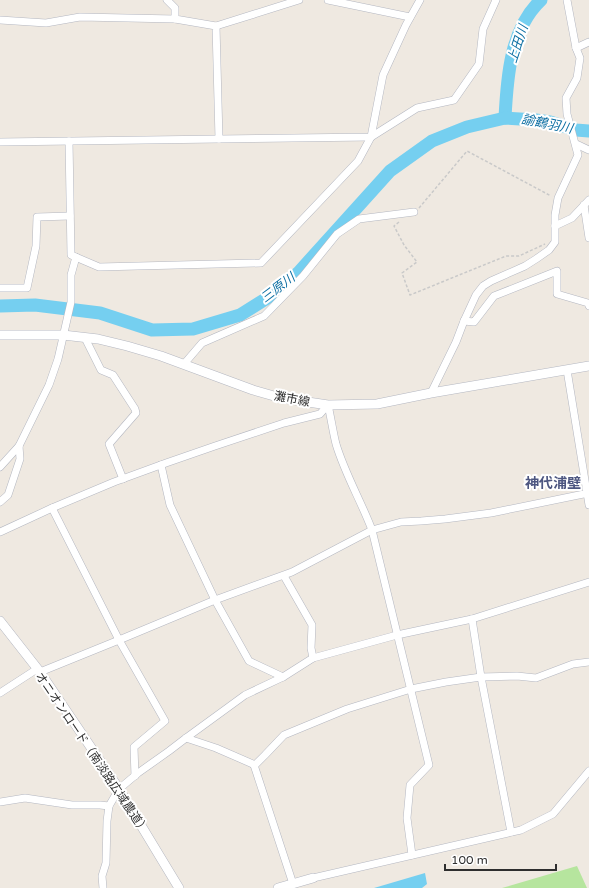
<svg xmlns="http://www.w3.org/2000/svg" width="589" height="888" font-family="'Varela Round','Noto Sans JP',sans-serif">
<style>
.green{fill:#b6e59e}
.water{fill:#75cff0}
.lines{fill:none;stroke-linecap:round;stroke-linejoin:round}
.river{stroke:#75cff0;stroke-width:13}
.street-casing{stroke:#b4b7c1;stroke-width:8}
.secondary-casing{stroke:#b4b7c1;stroke-width:10}
.path{stroke:#c9c9c9;stroke-width:1.5;stroke-dasharray:3 2;stroke-linecap:butt}
.street{stroke:#fff;stroke-width:7}
.secondary{stroke:#fff;stroke-width:9}
.labels{text-anchor:middle;dominant-baseline:central;stroke-width:4;stroke-linejoin:round;paint-order:stroke}
.street-label{font-size:12px;fill:#2e2e2e;stroke:#fff}
.water-label{font-size:13px;font-style:italic;fill:#0d6fa3;stroke:#fff}
.quarter-label{font-size:14px;font-weight:bold;fill:#4d5680;stroke:#fff}
</style>
<rect width="100%" height="100%" fill="#efe9e1"/>
<polygon class="green" points="577,866 587,888 502,888"/>
<polygon class="water" points="425,873 427,884 422,888 374,888"/>
<g class="lines">
<g class="river">
<path d="M505,118C507,78 510,29 541,0"/>
<polyline points="0,306 35,305 100,313 152,330 193,329 240,315 272,295 298,273 390,171 432,141 467,127 505,118 536,120 550,122 576,130 589,131"/>
</g>
<defs>
<g id="street">
<polyline points="167,0 175,8 175,19 216,26 219,139"/>
<polyline points="328,0 410,17"/>
<polyline points="0,20 46,23 80,17 175,19"/>
<polyline points="216,26 299,0"/>
<polyline points="576,48 589,42"/>
<polyline points="69,141 71,255 99,267 261,263 358,161 371,137 417,108 454,100 479,64 483,29 496,0"/>
<polyline points="0,142 371,137 383,75 406,25 420,0"/>
<polyline points="576,144 589,150"/>
<polyline points="584,205 589,238"/>
<polyline points="555,226 572,218 589,200"/>
<polyline points="0,288 27,288 36,246 37,217 70,216"/>
<polyline points="464,321 474,322 494,296 557,271 557,294 588,303 589,306"/>
<polyline points="85,338 101,370 113,375 135,409 136,413 109,444 123,479"/>
<polyline points="184,364 202,343 264,316 303,276 337,234 359,219 414,212"/>
<polyline points="567,370 589,505"/>
<polyline points="431,393 456,342 464,321 476,295 483,286 491,281 525,266 536,259 549,250 555,242 555,215 558,198 578,155 567,114 566,98 577,78 580,58 576,48 567,0"/>
<path d="M328,405C331,418 333,432 336,444C345,474 361,501 372,530L429,765L410,785L407,818L412,855"/>
<polyline points="161,465 170,505 215,600 292,572 372,530 401,522 421,521 445,519 491,513 589,493"/>
<polyline points="0,467 19,446"/>
<polyline points="0,502 8,495 20,459 19,446 49,385 58,359 71,302 71,275 76,257"/>
<polyline points="52,508 119,640 215,600 249,661 283,677"/>
<polyline points="0,532 52,508 114,482 166,463 215,446 284,423 320,414 328,405"/>
<polyline points="284,576 312,625 311,648 313,658"/>
<polyline points="472,619 481,677 511,832"/>
<polyline points="40,672 119,640 165,721 134,747 135,776"/>
<polyline points="0,693 37,669"/>
<polyline points="186,738 216,748 255,765 265,755 284,735 347,709 411,689 446,682 481,677 517,676 536,678 573,664 589,662"/>
<polyline points="254,765 293,884"/>
<polyline points="0,802 25,798 72,805 100,805 109,806"/>
<polyline points="313,878 521,830 553,814 589,771"/>
<polyline points="103,888 102,876 106,863 107,821 109,806 119,789 138,773 169,751 186,738 245,695 283,677 313,658 397,635 472,619 589,582"/>
</g>
<g id="secondary">
<polyline points="0,335 63,335 98,339 127,346 161,356 253,390 281,398 328,405 377,404 431,393 589,366"/>
<polyline points="0,621 40,672 119,789 179,888"/>
<polyline points="278,888 313,878"/>
</g>
</defs>
<use href="#street" class="street-casing"/>
<use href="#secondary" class="secondary-casing"/>
<g class="path">
<polyline points="419,208 467,151 551,196"/>
<polyline points="399,222 394,226 404,245 417,262 402,273 410,295 506,256 519,256 545,244"/>
</g>
<use href="#street" class="street"/>
<use href="#secondary" class="secondary"/>
</g>
<g class="labels">
<g class="street-label">
<text transform="translate(292 399) rotate(11)">灘市線</text>
<text transform="translate(92 753) rotate(56)">オニオンロード（南淡路広域農道）</text>
</g>
<g class="water-label">
<text transform="translate(518 44) rotate(-72)">上田川</text>
<text transform="translate(547 124) rotate(11)">諭鶴羽川</text>
<text transform="translate(278 288) rotate(-37)">三原川</text>
</g>
<g class="quarter-label">
<text x="553" y="483">神代浦壁</text>
</g>
</g>
<path d="M445 864v6h111v-6" fill="none" stroke="#2e2e2e" stroke-width="2"/>
<text x="451" y="864" font-size="12" fill="#2e2e2e" stroke="#ffffff" stroke-width="3" paint-order="stroke">100 m</text>
</svg>
